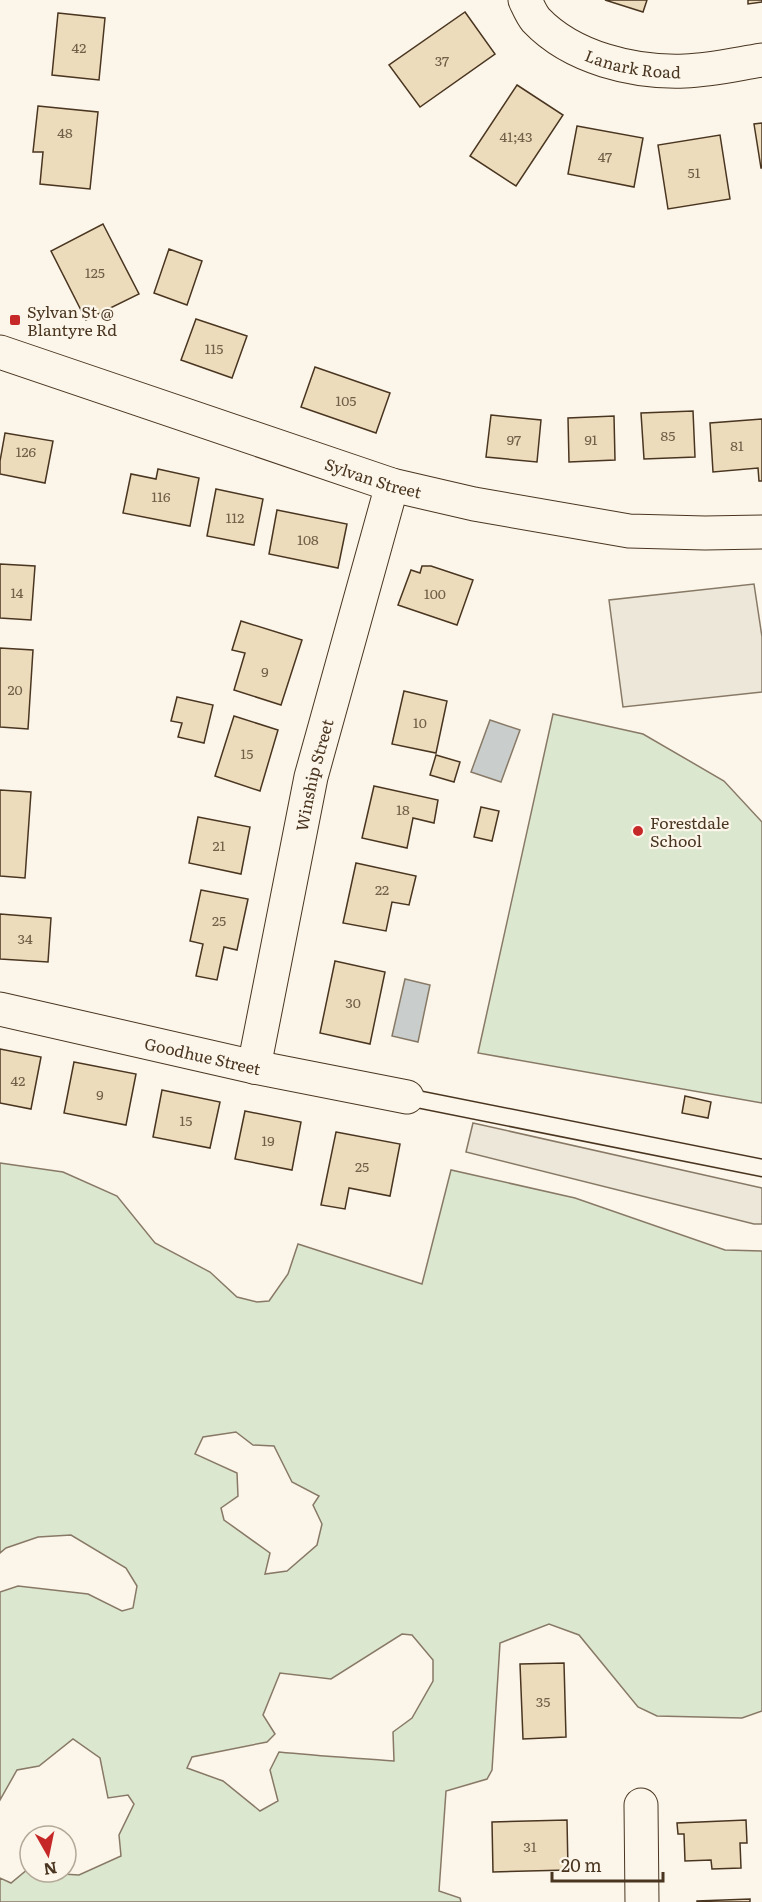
<svg xmlns="http://www.w3.org/2000/svg" width="762" height="1902" font-family="Literata,serif">
<style>
.green{fill:#dce7d0;stroke:#887966;stroke-width:1.5;fill-rule:evenodd}
.parking{fill:#ede7d9;stroke:#887966;stroke-width:1.5}
.water{fill:#c9cecd;stroke:#887966;stroke-width:1.5}
.building{fill:#ecdcbc;stroke:#4a3520;stroke-width:1.5}
.lines{fill:none;stroke-linecap:round;stroke-linejoin:round}
.lane-casing{stroke:#4a3520;stroke-width:19}
.street-casing{stroke:#4a3520;stroke-width:35}
.secondary-casing{stroke:#4a3520;stroke-width:35}
.lane{stroke:#fbf6e9;stroke-width:16}
.street{stroke:#fbf6e9;stroke-width:33}
.secondary{stroke:#fbf6e9;stroke-width:33}
.poi-dot{fill:#c62828;stroke:#fbf6e9;stroke-width:2}
.labels{text-anchor:middle;dominant-baseline:central;stroke-width:4.5;stroke-linejoin:round;paint-order:stroke}
.number-label{font-size:14px;fill:#725f47}
.street-label{font-size:16px;fill:#4a3520;stroke:#fbf6e9}
.poi-label{font-size:16px;fill:#4a3520;stroke:#fbf6e9;text-anchor:start}
</style>
<rect width="100%" height="100%" fill="#fbf6e9"/>
<g class="green">
<polygon points="553,714 643,734 724,781 762,822 762,1103 478,1053"/>
<path d="M0,1163L63,1172L117,1196L155,1243L210,1272L237,1297L257,1302L269,1301L288,1274L298,1244L422,1284L451,1170L575,1198L725,1250L762,1251V1711L742,1718L657,1716L638,1707L579,1635L549,1624L500,1643L492,1770L487,1779L446,1791L439,1891L460,1898L461,1902H0V1878L11,1883L28,1869H30V1872L79,1875L121,1856L119,1835L134,1804L128,1795L108,1798L100,1758L73,1739L39,1766L17,1770L0,1800V1592L18,1586L88,1594L122,1611L133,1608L137,1586L126,1568L71,1535L38,1537L6,1548L0,1553ZM236,1432L253,1445L274,1446L292,1482L319,1496L313,1505L322,1524L317,1545L287,1571L265,1574L270,1553L224,1520L221,1508L238,1496L237,1473L195,1454L203,1437ZM402,1634L412,1635L433,1660V1681L412,1718L393,1732L394,1761C356,1758 318,1756 279,1752L270,1770L278,1801L260,1811L223,1781L187,1768L192,1757L267,1742L275,1734L263,1715L280,1673L331,1679Z"/>
</g>
<g class="parking">
<polygon points="754,584 762,637 762,692 623,707 609,600"/>
<polygon points="473,1123 762,1188 762,1224 754,1224 466,1152"/>
</g>
<g class="water">
<polygon points="490,720 520,730 501,782 471,772"/>
<polygon points="405,979 430,985 418,1042 392,1036"/>
</g>
<g class="building">
<polygon points="605,0 647,0 643,12"/>
<polygon points="748,0 762,0 762,2 748,4"/>
<polygon points="465,12 495,54 420,107 389,65"/>
<polygon points="58,13 105,18 99,80 52,75"/>
<polygon points="517,85 563,115 516,186 470,156"/>
<polygon points="38,106 98,112 90,189 40,184 43,152 33,152"/>
<polygon points="762,123 762,168 761,168 754,124"/>
<polygon points="577,126 643,138 634,187 568,174"/>
<polygon points="720,135 730,199 668,209 658,145"/>
<polygon points="103,224 139,294 86,320 51,251"/>
<polygon points="169,249 202,261 187,305 154,293"/>
<polygon points="196,319 247,336 232,378 181,360"/>
<polygon points="315,367 390,393 376,433 301,407"/>
<polygon points="693,411 695,457 644,459 641,413"/>
<polygon points="491,415 541,420 537,462 486,457"/>
<polygon points="614,416 615,460 569,462 568,418"/>
<polygon points="762,419 762,481 759,481 758,468 713,472 710,423"/>
<polygon points="5,433 53,441 45,483 0,474 0,461"/>
<polygon points="158,469 199,478 190,526 123,513 131,474 156,479"/>
<polygon points="216,489 263,499 254,545 207,536"/>
<polygon points="277,510 347,524 338,568 269,554"/>
<polygon points="0,564 35,566 31,620 0,618"/>
<polygon points="422,566 431,566 473,580 457,625 398,605 411,570 420,573"/>
<polygon points="241,621 302,640 281,705 234,690 245,653 232,650"/>
<polygon points="0,648 33,650 28,729 0,727"/>
<polygon points="404,691 447,701 436,753 392,744"/>
<polygon points="177,697 213,705 204,743 178,737 182,723 171,721"/>
<polygon points="234,716 278,730 260,791 215,776"/>
<polygon points="436,755 460,762 454,782 430,775"/>
<polygon points="374,786 438,800 434,823 413,818 407,848 362,838"/>
<polygon points="0,790 31,792 25,878 0,876"/>
<polygon points="481,807 499,811 492,841 474,837"/>
<polygon points="198,817 250,827 241,874 189,863"/>
<polygon points="356,863 416,876 409,905 392,902 386,931 343,923"/>
<polygon points="201,890 248,899 237,950 224,947 217,980 196,976 203,944 190,941"/>
<polygon points="0,914 51,918 48,962 0,959"/>
<polygon points="335,961 385,972 370,1044 320,1033"/>
<polygon points="0,1049 41,1057 31,1109 0,1103"/>
<polygon points="74,1062 136,1074 126,1125 64,1113"/>
<polygon points="162,1090 220,1102 210,1148 153,1137"/>
<polygon points="685,1096 711,1102 708,1118 682,1113"/>
<polygon points="245,1111 301,1122 292,1170 235,1159"/>
<polygon points="336,1132 400,1144 390,1196 349,1188 345,1209 321,1205"/>
<polygon points="564,1663 566,1737 523,1739 520,1664"/>
<polygon points="567,1820 568,1870 493,1872 492,1822"/>
<polygon points="746,1820 747,1843 740,1843 741,1868 712,1869 711,1860 685,1861 684,1834 678,1834 677,1823"/>
<polygon points="750,1899 750,1902 697,1902 697,1901"/>
</g>
<g class="lines">
<defs>
<polyline id="lane" points="407,1097 762,1168"/>
<g id="street">
<path id="s1" d="M525,0C528,6 531,14 536,20C572,58 634,73 685,71C710,70 737,64 762,60"/>
<path id="s2" d="M0,1009L254,1067L407,1097"/>
<path id="s3" d="M254,1067L311,777L392,485"/>
<polyline points="641,1805 642,1902"/>
</g>
<g id="secondary">
<path id="s4" d="M0,352L392,485L474,504L629,531L705,533L762,532"/>
</g>
</defs>
<use href="#lane" class="lane-casing"/>
<use href="#street" class="street-casing"/>
<use href="#secondary" class="secondary-casing"/>
<use href="#lane" class="lane"/>
<use href="#street" class="street"/>
<use href="#secondary" class="secondary"/>
</g>
<g class="poi-dot">
<rect x="9" y="314" width="12" height="12" rx="3"/>
<circle cx="638" cy="831" r="6"/>
</g>
<g class="labels">
<g class="number-label">
<text x="79" y="47">42</text>
<text x="442" y="60">37</text>
<text x="65" y="132">48</text>
<text x="516" y="136">41;43</text>
<text x="605" y="156">47</text>
<text x="694" y="172">51</text>
<text x="95" y="272">125</text>
<text x="214" y="348">115</text>
<text x="346" y="400">105</text>
<text x="668" y="435">85</text>
<text x="514" y="439">97</text>
<text x="591" y="439">91</text>
<text x="737" y="445">81</text>
<text x="26" y="451">126</text>
<text x="161" y="496">116</text>
<text x="235" y="517">112</text>
<text x="308" y="539">108</text>
<text x="17" y="592">14</text>
<text x="435" y="593">100</text>
<text x="265" y="671">9</text>
<text x="15" y="689">20</text>
<text x="420" y="722">10</text>
<text x="247" y="753">15</text>
<text x="403" y="809">18</text>
<text x="219" y="845">21</text>
<text x="382" y="889">22</text>
<text x="219" y="920">25</text>
<text x="25" y="938">34</text>
<text x="353" y="1002">30</text>
<text x="18" y="1080">42</text>
<text x="100" y="1094">9</text>
<text x="186" y="1120">15</text>
<text x="268" y="1140">19</text>
<text x="362" y="1166">25</text>
<text x="543" y="1701">35</text>
<text x="530" y="1846">31</text>
</g>
<g class="street-label">
<text stroke="none"><textPath href="#s1" startOffset="132">Lanark Road</textPath></text>
<text stroke="none"><textPath href="#s4" startOffset="394">Sylvan Street</textPath></text>
<text stroke="none"><textPath href="#s3" startOffset="298">Winship Street</textPath></text>
<text stroke="none"><textPath href="#s2" startOffset="208">Goodhue Street</textPath></text>
</g>
<g class="poi-label">
<text x="27" y="311">Sylvan St @<tspan x="27" dy="18">Blantyre Rd</tspan></text>
<text x="650" y="822">Forestdale<tspan x="650" dy="18">School</tspan></text>
</g>
</g>
<g transform="translate(48 1854) rotate(171)"><circle r="28" fill="#fbf6e9" stroke="#b4a999" stroke-width="1.5"/>
<path d="M0-4.5L10 22L0 15L-10 22Z" fill="#c62828"/>
<text y="-9" font-size="16" font-weight="bold" text-anchor="middle" fill="#4a3520">N</text>
</g>
<path d="M552 1872v9h111v-9" fill="none" stroke="#4a3520" stroke-width="3"/>
<text x="561" y="1872" font-size="18" fill="#4a3520" stroke="#fbf6e9" stroke-width="4.5" paint-order="stroke">20 m</text>
</svg>
